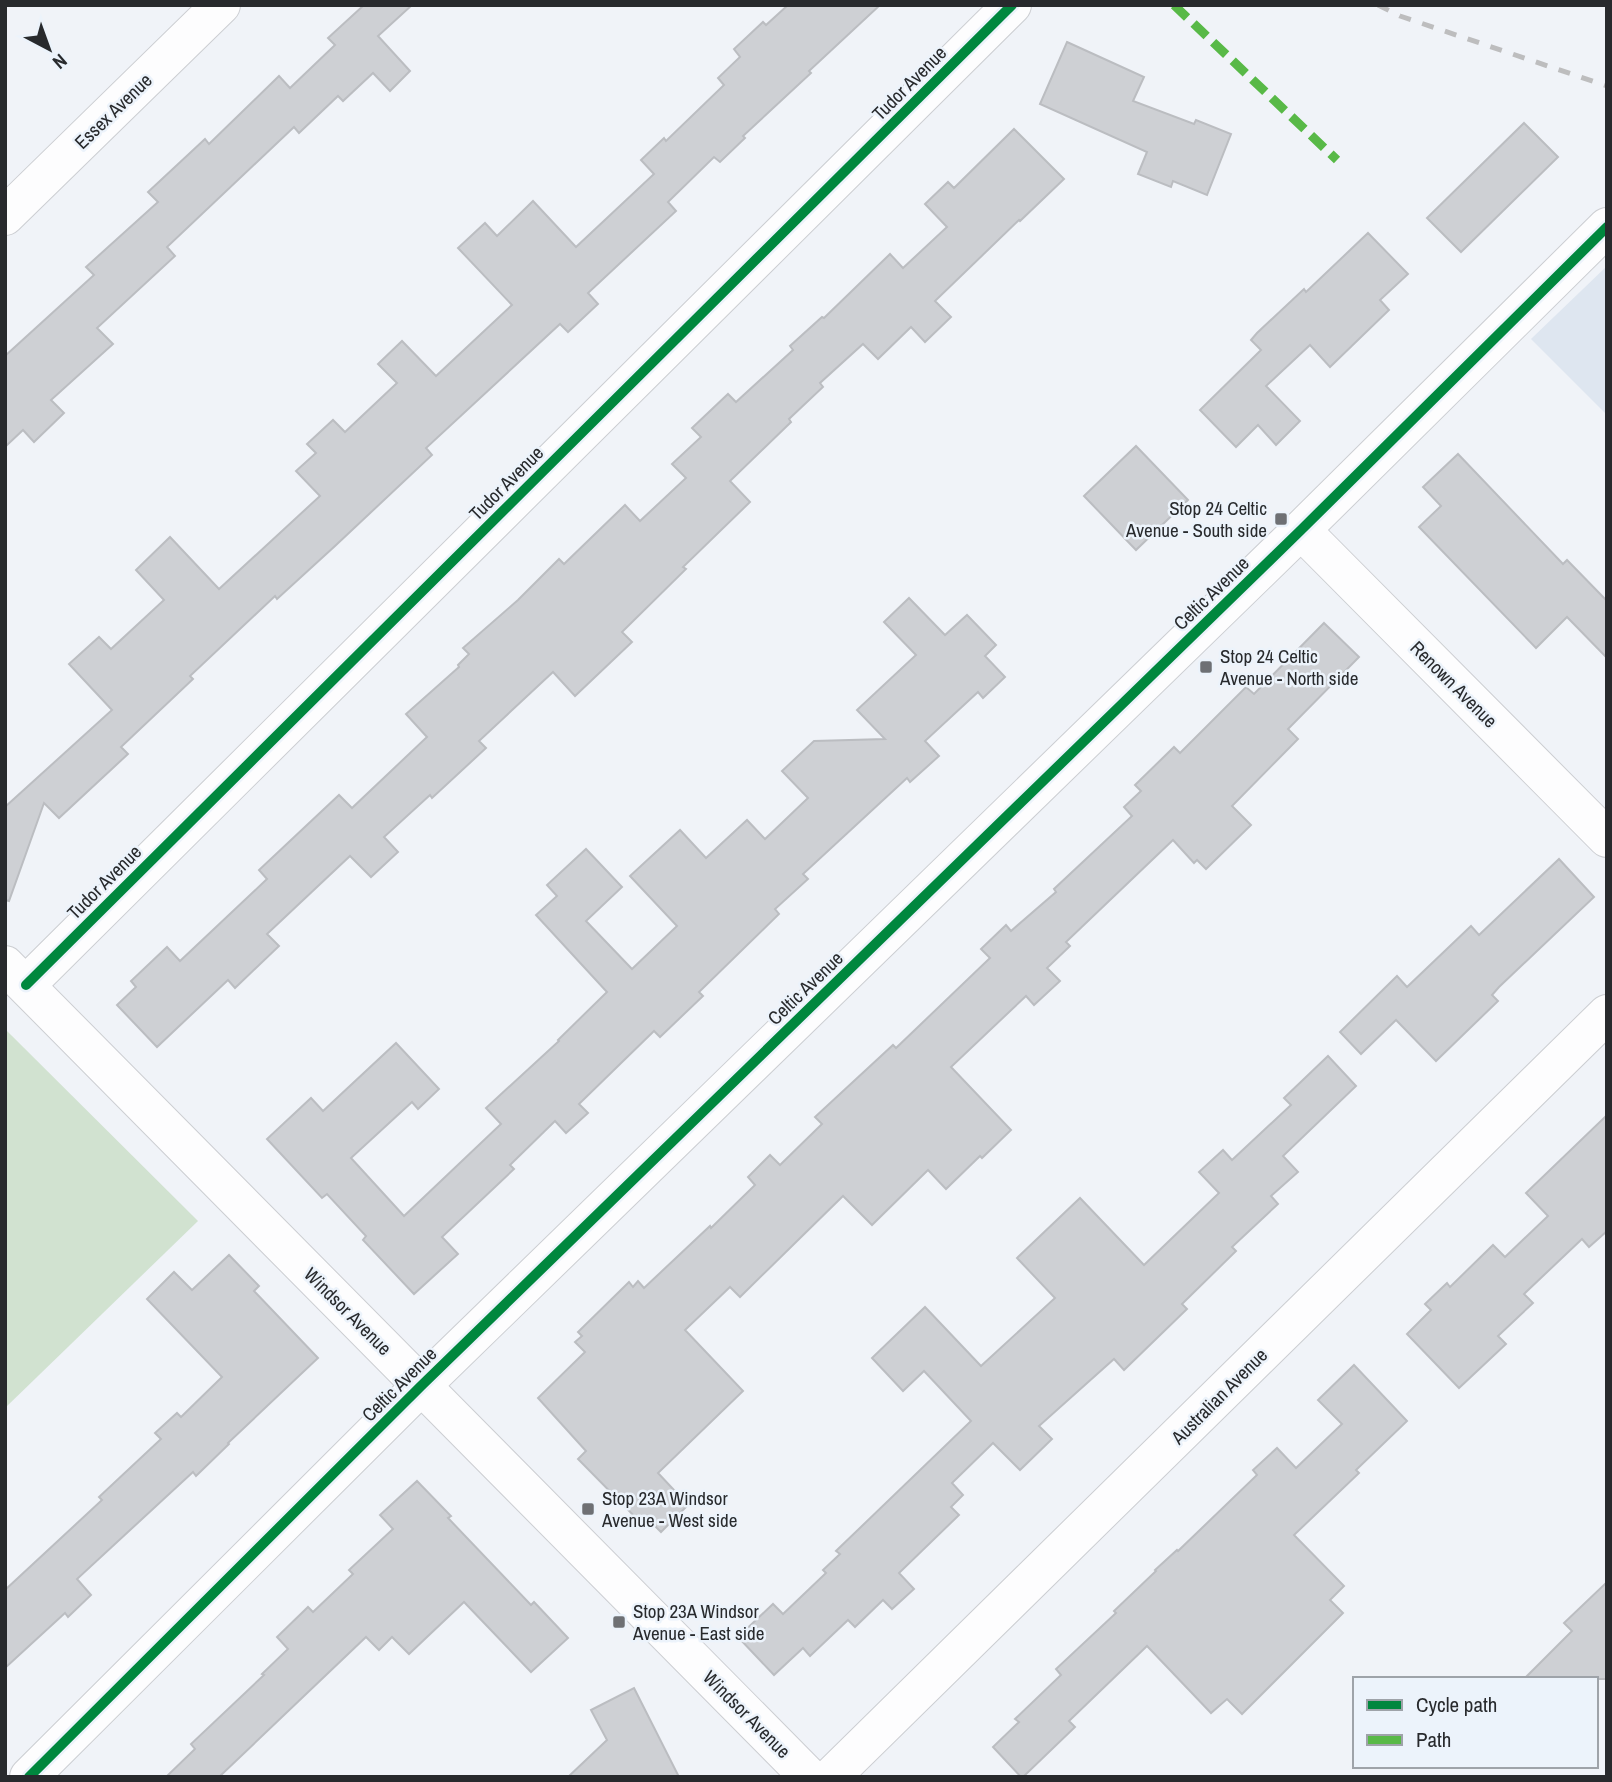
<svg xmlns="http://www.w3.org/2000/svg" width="1612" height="1782" font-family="'Archivo Narrow',sans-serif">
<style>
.built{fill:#dee6f0}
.green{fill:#d1e2d0}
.building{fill:#ced0d4;stroke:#bbbdc1;stroke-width:2}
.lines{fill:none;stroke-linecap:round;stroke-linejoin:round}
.minor-casing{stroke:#ccced2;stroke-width:40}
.tertiary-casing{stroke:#ccced2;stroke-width:40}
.minor{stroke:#fdfdfe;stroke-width:38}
.tertiary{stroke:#fdfdfe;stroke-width:38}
.rail{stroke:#bdbdbe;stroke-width:5;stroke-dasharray:12 12;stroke-linecap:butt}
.quiet{stroke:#58b947;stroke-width:9;stroke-dasharray:18 9;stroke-linecap:butt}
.cycleway-casing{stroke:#ecf3fb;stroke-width:15}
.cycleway{stroke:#00873e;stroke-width:10}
.poi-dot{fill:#6e7074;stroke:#ecf3fb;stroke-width:2.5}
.labels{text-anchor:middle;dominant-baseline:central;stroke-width:5;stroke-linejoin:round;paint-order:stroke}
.street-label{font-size:19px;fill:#282a2d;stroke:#ecf3fb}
.poi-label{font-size:19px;fill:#282a2d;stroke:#ecf3fb;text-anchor:start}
</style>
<rect width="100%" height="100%" fill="#f0f3f8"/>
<polygon class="built" points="1607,266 1607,415 1531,339"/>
<polygon class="green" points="5,1029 198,1221 5,1408"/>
<g class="building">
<polygon points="364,5 412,5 378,36 410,71 390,91 373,73 343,101 338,96 299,133 294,127 167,247 175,256 97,328 113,344 51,400 64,413 34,442 23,430 5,447 5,356 94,275 86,267 158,202 148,192 205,139 209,144 279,76 290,88 335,45 328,38"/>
<polygon points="788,5 880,5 809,71 811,73 743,136 745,138 720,162 714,157 668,202 676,211 588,293 598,304 568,332 560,324 426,448 432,455 335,546 277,599 275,596 190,676 193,679 121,747 128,754 59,818 44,803 9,901 5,900 5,807 112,710 69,664 99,637 111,649 164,600 136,570 170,537 219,589 320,496 296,471 316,453 307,444 333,420 345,432 397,383 378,364 402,341 436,376 512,305 458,248 485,223 497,236 533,201 576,247 654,174 641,160 664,138 666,141 724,85 718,78 740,57 734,49 763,22 766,25"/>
<polygon points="1067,42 1144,77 1133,101 1194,124 1196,120 1231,134 1207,195 1173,181 1171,187 1138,174 1147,152 1040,104"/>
<polygon points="1524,123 1558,157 1461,252 1427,218"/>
<polygon points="1014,129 1064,179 1020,221 1019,220 935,301 951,317 925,342 911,327 878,359 863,344 820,383 823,387 789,419 791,422 730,481 750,502 683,567 686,569 622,632 632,642 575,696 553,672 479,741 486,748 432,798 430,795 384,837 398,852 371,877 350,856 267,934 279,946 235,988 228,980 157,1047 117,1005 136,987 131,981 167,947 180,961 267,879 259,870 339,795 352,808 427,737 406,714 459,667 458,665 469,654 463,648 518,600 559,559 564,564 625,505 640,521 686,478 672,464 701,437 692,428 728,394 736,402 793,350 790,346 822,317 824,318 890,254 903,268 947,227 925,204 948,182 954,188"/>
<polygon points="1368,233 1408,274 1380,300 1389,310 1330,367 1310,345 1266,386 1300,421 1276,445 1258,425 1236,447 1200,410 1261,350 1251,340 1257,333 1304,289 1306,292"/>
<polygon points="1136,446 1188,500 1136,550 1084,496"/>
<polygon points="1458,454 1563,564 1567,560 1607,601 1607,658 1567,617 1536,648 1419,527 1441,506 1423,487"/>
<polygon points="909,598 945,635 967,615 996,645 985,656 1005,677 983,698 978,692 925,741 939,756 910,782 907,778 803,874 808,879 775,909 779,914 699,992 703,996 660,1037 654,1031 579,1104 588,1113 566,1133 555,1121 510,1165 514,1169 442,1237 458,1254 414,1294 363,1240 366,1236 327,1194 322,1198 267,1139 311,1098 323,1111 396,1043 439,1089 418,1109 412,1102 351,1158 404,1216 501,1124 486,1108 559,1041 558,1040 607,992 536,915 557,896 547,885 586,849 622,887 586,921 632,969 677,926 630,876 680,830 706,858 747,820 765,839 808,798 782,771 814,741 885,739 857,710 916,655 884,622"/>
<polygon points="1324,623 1359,657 1288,729 1298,739 1232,806 1251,825 1206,869 1197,860 1194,863 1173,840 1066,942 1070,946 1047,968 1060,981 1034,1005 1026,996 951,1067 1011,1130 982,1158 980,1156 946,1189 928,1170 872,1225 843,1196 740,1297 730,1287 685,1330 743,1391 658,1473 688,1505 661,1532 646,1517 641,1523 578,1459 586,1451 538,1398 585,1352 575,1342 582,1336 578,1332 629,1282 633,1287 638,1281 644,1288 710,1226 711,1228 755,1185 748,1177 770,1155 780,1165 822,1124 815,1117 893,1045 896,1048 990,958 981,949 1006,925 1011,931 1056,892 1054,889 1132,816 1124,807 1141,791 1135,785 1174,747 1180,753 1246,687 1254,694"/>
<polygon points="1559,859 1594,897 1499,987 1492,995 1498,1001 1436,1061 1396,1020 1361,1054 1340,1032 1397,976 1407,987 1471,926 1479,935"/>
<polygon points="1328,1056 1356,1086 1283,1156 1298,1172 1271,1196 1278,1204 1232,1247 1236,1251 1182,1304 1187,1309 1124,1370 1114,1359 1039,1426 1052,1439 1020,1470 993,1443 952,1483 963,1495 951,1507 959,1515 899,1573 914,1589 892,1609 883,1600 855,1627 848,1620 810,1656 803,1648 774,1675 738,1637 773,1604 783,1614 826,1573 823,1570 840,1554 836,1551 971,1421 924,1371 903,1391 872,1358 925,1307 981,1366 1055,1298 1017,1258 1080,1198 1144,1265 1219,1193 1199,1172 1223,1150 1232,1160 1291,1105 1284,1098"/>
<polygon points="1607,1115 1607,1231 1589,1247 1582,1239 1524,1294 1533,1303 1498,1336 1506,1344 1459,1388 1407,1334 1431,1310 1425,1304 1447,1283 1450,1287 1493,1245 1505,1257 1548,1216 1526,1193"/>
<polygon points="229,1255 259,1286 254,1291 318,1358 228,1443 229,1444 196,1476 193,1472 77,1579 91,1595 68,1617 65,1613 5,1668 5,1590 102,1500 99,1497 161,1439 155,1433 177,1413 181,1417 222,1377 147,1299 174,1272 192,1290"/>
<polygon points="1354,1365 1407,1421 1356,1470 1359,1473 1294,1535 1344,1586 1330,1600 1343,1613 1242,1714 1227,1699 1211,1713 1147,1646 1069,1721 1075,1727 1023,1777 1021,1777 993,1747 1019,1722 1015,1719 1061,1675 1056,1669 1116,1613 1114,1611 1156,1571 1155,1570 1177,1550 1178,1551 1257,1475 1253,1470 1277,1448 1296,1468 1342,1424 1318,1400"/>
<polygon points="417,1481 451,1516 448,1518 531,1605 534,1602 568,1638 531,1672 464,1602 409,1654 392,1637 379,1650 366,1637 219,1777 166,1777 195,1749 191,1744 264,1675 262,1674 288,1649 277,1637 308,1607 313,1612 353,1574 349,1570 393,1529 380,1515"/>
<polygon points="1607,1582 1607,1679 1524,1679 1572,1631 1564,1623"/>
<polygon points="634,1688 679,1777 568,1777 607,1740 591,1710"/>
</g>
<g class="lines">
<defs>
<g id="minor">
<polyline points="5,216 221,5"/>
<polyline points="1301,530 1607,838"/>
<polyline points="5,965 809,1777"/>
<polyline points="26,985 1012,5"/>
<polyline points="831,1777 1607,1014"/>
</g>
<polyline id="tertiary" points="29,1777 421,1386 1301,530 1607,227"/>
</defs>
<use href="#minor" class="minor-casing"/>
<use href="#tertiary" class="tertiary-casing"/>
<use href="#minor" class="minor"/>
<use href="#tertiary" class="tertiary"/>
<polyline class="rail" points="1378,5 1400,16 1607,86"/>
<polyline class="quiet" points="1174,5 1337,160"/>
<defs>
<g id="cycleway">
<polyline points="26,985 1012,5"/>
<polyline points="29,1777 421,1386 1301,530 1607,227"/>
</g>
</defs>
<use href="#cycleway" class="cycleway-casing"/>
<use href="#cycleway" class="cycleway"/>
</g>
<g class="poi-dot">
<rect x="1274" y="512" width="14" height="14" rx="3.5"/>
<rect x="1199" y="660" width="14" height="14" rx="3.5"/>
<rect x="581" y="1502" width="14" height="14" rx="3.5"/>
<rect x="612" y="1615" width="14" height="14" rx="3.5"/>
</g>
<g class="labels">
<g class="street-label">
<text transform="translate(909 83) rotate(-45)">Tudor Avenue</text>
<text transform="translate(113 111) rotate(-44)">Essex Avenue</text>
<text transform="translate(506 483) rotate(-45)">Tudor Avenue</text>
<text transform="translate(1211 593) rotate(-44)">Celtic Avenue</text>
<text transform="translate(1454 684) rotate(45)">Renown Avenue</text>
<text transform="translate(104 882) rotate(-45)">Tudor Avenue</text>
<text transform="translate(805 988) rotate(-44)">Celtic Avenue</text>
<text transform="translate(348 1311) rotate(45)">Windsor Avenue</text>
<text transform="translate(399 1384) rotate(-45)">Celtic Avenue</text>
<text transform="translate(1219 1396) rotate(-45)">Australian Avenue</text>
<text transform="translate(747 1714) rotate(45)">Windsor Avenue</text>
</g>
<g class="poi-label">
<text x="1267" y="508" text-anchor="end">Stop 24 Celtic<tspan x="1267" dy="22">Avenue - South side</tspan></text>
<text x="1220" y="656">Stop 24 Celtic<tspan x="1220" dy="22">Avenue - North side</tspan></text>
<text x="602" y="1498">Stop 23A Windsor<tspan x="602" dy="22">Avenue - West side</tspan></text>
<text x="633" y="1611">Stop 23A Windsor<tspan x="633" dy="22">Avenue - East side</tspan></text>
</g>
</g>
<rect width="1612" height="1782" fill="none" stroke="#282a2d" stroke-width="14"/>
<rect x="1353" y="1677" width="245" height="91" fill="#ecf3fb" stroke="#9ea3a9" stroke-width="2"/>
<rect x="1367" y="1700" width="35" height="10" fill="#00873e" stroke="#9ea3a9" stroke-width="2"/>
<text x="1416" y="1712" font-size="21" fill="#282a2d">Cycle path</text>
<rect x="1367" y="1735" width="35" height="10" fill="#58b947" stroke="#9ea3a9" stroke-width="2"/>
<text x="1416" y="1747" font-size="21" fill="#282a2d">Path</text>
<g transform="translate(49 49) rotate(139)" stroke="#ecf3fb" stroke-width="5" paint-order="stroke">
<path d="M0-5L12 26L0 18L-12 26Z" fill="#282a2d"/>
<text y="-10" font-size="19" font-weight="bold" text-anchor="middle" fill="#282a2d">N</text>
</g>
</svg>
